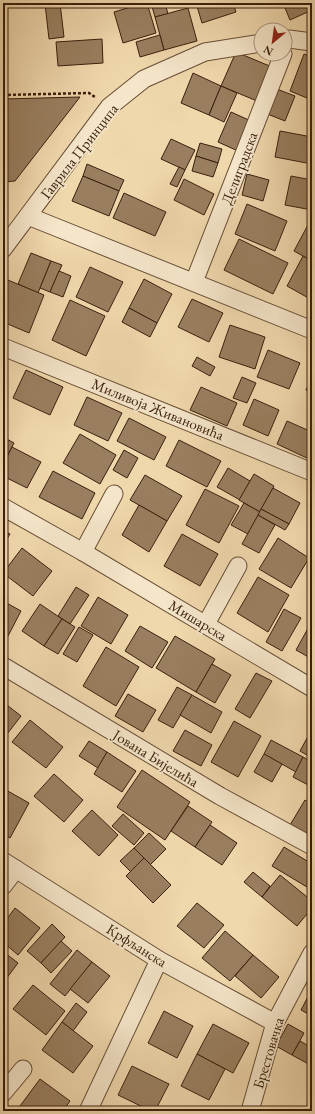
<svg xmlns="http://www.w3.org/2000/svg" width="315" height="1114" font-family="'EB Garamond',serif">
<style>
.building{fill:#997f60;stroke:#3a1f0d}
.lines{fill:none;stroke-linecap:round;stroke-linejoin:round}
.street-casing{stroke:#684d35;stroke-width:19}
.path{stroke:#3a1f0d;stroke-width:2.5;stroke-dasharray:3 2;stroke-linecap:butt}
.street{stroke:#f5e6ca;stroke-width:17}
.labels{text-anchor:middle;dominant-baseline:central;stroke-width:3.5;stroke-linejoin:round;paint-order:stroke}
.street-label{font-size:15px;fill:#3a1f0d;stroke:#f5e6ca}
</style>
<rect width="100%" height="100%" fill="#f0d8ad"/>
<filter id="stains"><feTurbulence type="fractalNoise" baseFrequency=".005" numOctaves="4"/><feColorMatrix values="0 0 0 0 .2 0 0 0 0 .09 0 0 0 0 .02 0 0 0 .5 -.17"/></filter>
<radialGradient id="worn" r=".72"><stop offset=".6" stop-color="#630" stop-opacity="0"/><stop offset="1" stop-color="#630" stop-opacity=".3"/></radialGradient>
<g class="building">
<polygon points="51,3 60,3 64,37 49,39 45,4"/>
<polygon points="144,3 147,3 156,33 123,43 114,12"/>
<polygon points="151,3 165,3 168,14 155,17"/>
<polygon points="196,3 233,3 236,12 202,23"/>
<polygon points="283,3 312,3 312,10 290,20"/>
<polygon points="188,8 197,41 164,50 155,17"/>
<polygon points="160,35 164,50 140,57 136,42"/>
<polygon points="102,39 103,63 58,66 56,42"/>
<polygon points="236,52 272,67 257,101 221,86"/>
<polygon points="304,54 312,57 312,85 307,98 290,91"/>
<polygon points="193,73 221,86 209,115 181,103"/>
<polygon points="221,86 237,93 224,122 209,115"/>
<polygon points="274,88 295,96 285,121 265,113"/>
<polygon points="80,97 15,181 3,182 3,99"/>
<polygon points="231,112 251,121 238,151 218,142"/>
<polygon points="280,131 312,137 312,164 275,157"/>
<polygon points="171,139 195,150 185,170 161,159"/>
<polygon points="200,143 222,149 218,163 196,156"/>
<polygon points="196,156 218,163 213,177 192,171"/>
<polygon points="87,164 124,180 119,191 83,176"/>
<polygon points="179,167 185,170 177,187 170,184"/>
<polygon points="247,174 269,180 263,201 242,195"/>
<polygon points="83,176 119,191 109,216 72,201"/>
<polygon points="291,176 312,180 312,210 285,205"/>
<polygon points="184,179 214,194 204,215 174,200"/>
<polygon points="124,193 166,212 155,236 113,218"/>
<polygon points="247,204 287,221 275,251 235,234"/>
<polygon points="310,221 312,222 312,261 294,251"/>
<polygon points="239,239 288,263 273,294 224,270"/>
<polygon points="31,253 51,261 38,293 18,284"/>
<polygon points="303,256 312,261 312,300 287,286"/>
<polygon points="51,261 62,265 50,292 40,288"/>
<polygon points="90,267 123,282 108,312 76,297"/>
<polygon points="59,271 71,276 63,297 50,292"/>
<polygon points="3,278 44,295 29,333 3,322"/>
<polygon points="144,279 172,294 157,323 129,308"/>
<polygon points="192,299 223,313 209,342 178,327"/>
<polygon points="70,300 105,316 86,356 52,340"/>
<polygon points="129,308 157,323 150,337 122,322"/>
<polygon points="230,325 265,337 255,369 219,357"/>
<polygon points="268,350 300,363 289,389 257,377"/>
<polygon points="197,357 215,367 210,376 192,366"/>
<polygon points="26,370 63,387 50,415 13,398"/>
<polygon points="312,376 312,393 306,390"/>
<polygon points="242,377 256,383 247,403 233,398"/>
<polygon points="201,387 237,403 227,426 190,410"/>
<polygon points="87,397 122,413 108,441 74,425"/>
<polygon points="254,399 279,410 268,436 243,425"/>
<polygon points="129,418 166,437 154,460 117,441"/>
<polygon points="287,421 312,432 312,453 309,459 277,444"/>
<polygon points="80,434 116,455 100,484 63,463"/>
<polygon points="3,437 14,443 3,465"/>
<polygon points="179,440 221,461 207,487 166,466"/>
<polygon points="12,447 41,462 27,488 3,476 3,465"/>
<polygon points="124,450 138,458 127,478 113,470"/>
<polygon points="228,468 250,481 240,500 217,487"/>
<polygon points="53,471 95,493 82,519 39,497"/>
<polygon points="254,474 274,486 260,512 239,500"/>
<polygon points="145,475 182,496 167,521 130,500"/>
<polygon points="273,488 300,503 289,524 261,509"/>
<polygon points="205,489 239,506 219,543 186,525"/>
<polygon points="244,503 260,512 248,534 231,525"/>
<polygon points="139,505 167,521 149,552 122,535"/>
<polygon points="261,509 289,524 285,530 258,515"/>
<polygon points="258,515 275,525 259,553 242,544"/>
<polygon points="3,530 10,534 3,545"/>
<polygon points="182,534 218,554 200,586 164,566"/>
<polygon points="278,538 309,558 291,588 259,569"/>
<polygon points="22,548 52,571 33,596 3,573"/>
<polygon points="258,577 289,595 268,632 237,613"/>
<polygon points="76,587 89,595 70,624 58,616"/>
<polygon points="98,597 128,615 111,644 81,626"/>
<polygon points="3,601 21,611 8,636 3,633"/>
<polygon points="40,604 62,619 44,646 22,631"/>
<polygon points="284,609 301,618 282,651 266,642"/>
<polygon points="62,619 75,627 58,654 44,646"/>
<polygon points="311,623 312,624 312,659 296,650"/>
<polygon points="140,626 168,642 152,668 125,651"/>
<polygon points="79,627 93,635 77,662 63,654"/>
<polygon points="175,636 215,659 196,692 156,668"/>
<polygon points="106,647 139,667 116,706 83,686"/>
<polygon points="212,664 231,675 215,703 196,692"/>
<polygon points="256,673 272,681 250,718 235,709"/>
<polygon points="177,687 192,695 173,728 158,720"/>
<polygon points="128,694 156,710 143,732 115,716"/>
<polygon points="192,695 222,712 211,733 180,715"/>
<polygon points="3,702 21,716 4,738 3,737"/>
<polygon points="30,720 63,747 46,768 12,742"/>
<polygon points="234,721 261,736 238,777 211,762"/>
<polygon points="312,729 312,758 300,751"/>
<polygon points="185,730 212,745 201,766 173,751"/>
<polygon points="271,740 303,757 296,772 264,754"/>
<polygon points="89,741 107,752 98,768 79,756"/>
<polygon points="107,752 136,771 122,792 94,774"/>
<polygon points="264,754 282,764 272,782 254,772"/>
<polygon points="303,757 312,762 312,787 293,777"/>
<polygon points="142,770 190,802 165,840 117,807"/>
<polygon points="54,774 83,800 64,822 34,796"/>
<polygon points="6,790 29,803 10,838 3,834 3,795"/>
<polygon points="305,800 312,805 312,838 290,825"/>
<polygon points="188,806 212,822 195,847 171,831"/>
<polygon points="92,810 118,835 99,856 72,831"/>
<polygon points="123,814 144,833 134,845 112,826"/>
<polygon points="210,825 237,843 222,865 195,847"/>
<polygon points="149,833 166,849 150,865 134,848"/>
<polygon points="284,847 312,864 312,890 272,866"/>
<polygon points="134,848 144,858 131,872 120,861"/>
<polygon points="144,858 171,885 153,903 126,876"/>
<polygon points="253,872 270,886 262,897 244,882"/>
<polygon points="280,875 312,901 312,908 297,926 262,897"/>
<polygon points="197,903 224,925 204,948 177,926"/>
<polygon points="15,908 40,928 18,955 3,942 3,924"/>
<polygon points="52,924 65,937 41,963 27,951"/>
<polygon points="225,931 253,955 230,981 202,958"/>
<polygon points="61,941 72,951 51,973 41,963"/>
<polygon points="77,950 92,962 65,996 50,984"/>
<polygon points="5,953 18,963 6,979 3,977 3,955"/>
<polygon points="253,955 279,977 261,998 235,976"/>
<polygon points="92,962 110,976 88,1003 70,989"/>
<polygon points="33,985 65,1011 46,1035 13,1009"/>
<polygon points="312,989 312,1016 301,1010"/>
<polygon points="76,1003 87,1012 73,1031 62,1022"/>
<polygon points="164,1011 193,1026 177,1058 148,1043"/>
<polygon points="62,1022 93,1046 73,1073 42,1050"/>
<polygon points="213,1024 249,1043 233,1073 197,1054"/>
<polygon points="288,1024 304,1033 292,1055 276,1046"/>
<polygon points="300,1041 312,1048 312,1066 292,1055"/>
<polygon points="197,1054 225,1069 209,1100 181,1086"/>
<polygon points="132,1066 169,1084 155,1111 151,1111 118,1095"/>
<polygon points="40,1079 70,1101 63,1111 28,1111 20,1106"/>
</g>
<g class="lines">
<defs>
<g id="street">
<polyline points="285,40 289,39 312,42"/>
<polyline points="28,216 312,330"/>
<polyline points="3,249 109,107 144,79 205,52 261,43"/>
<polyline points="194,282 283,54"/>
<polyline points="3,347 312,472"/>
<polyline points="3,507 83,552 312,688"/>
<polyline points="83,552 114,494"/>
<polyline points="206,624 238,566"/>
<polyline points="3,666 220,796 312,846"/>
<polyline points="3,861 159,960 275,1023"/>
<polyline points="3,886 16,869"/>
<polyline points="3,1093 23,1069"/>
<polyline points="88,1111 159,960"/>
<polyline points="250,1111 275,1023 312,953"/>
</g>
</defs>
<use href="#street" class="street-casing"/>
<polyline class="path" points="3,95 89,93 95,97"/>
<use href="#street" class="street"/>
</g>
<g class="labels">
<g class="street-label">
<text transform="translate(79 151) rotate(-52)">Гаврила Принципа</text>
<text transform="translate(239 168) rotate(-69)">Делиградска</text>
<text transform="translate(158 409) rotate(22)">Миливоја Живановића</text>
<text transform="translate(198 620) rotate(31)">Мишарска</text>
<text transform="translate(156 758) rotate(31)">Јована Бијелића</text>
<text transform="translate(137 945) rotate(32)">Крфљанска</text>
<text transform="translate(268 1053) rotate(-73)">Брестовачка</text>
</g>
</g>
<rect width="315" height="1114" fill="none" stroke="#f0d8ad" stroke-width="16"/>
<rect x="4" y="4" width="307" height="1106" fill="none" stroke="#3a1f0d" stroke-width="2"/>
<rect x="8" y="8" width="299" height="1098" fill="none" stroke="#3a1f0d"/>
<g transform="translate(273 42) rotate(209)"><circle r="19" fill="#f5e6ca" stroke="#aa967e"/>
<path d="M0-3L7 15L0 10L-7 15Z" fill="#8f2418"/>
<text y="-6" font-size="11" font-weight="bold" text-anchor="middle" fill="#3a1f0d">N</text>
</g>
<rect width="100%" height="100%" filter="url(#stains)"/>
<rect width="100%" height="100%" fill="url(#worn)"/>
</svg>
